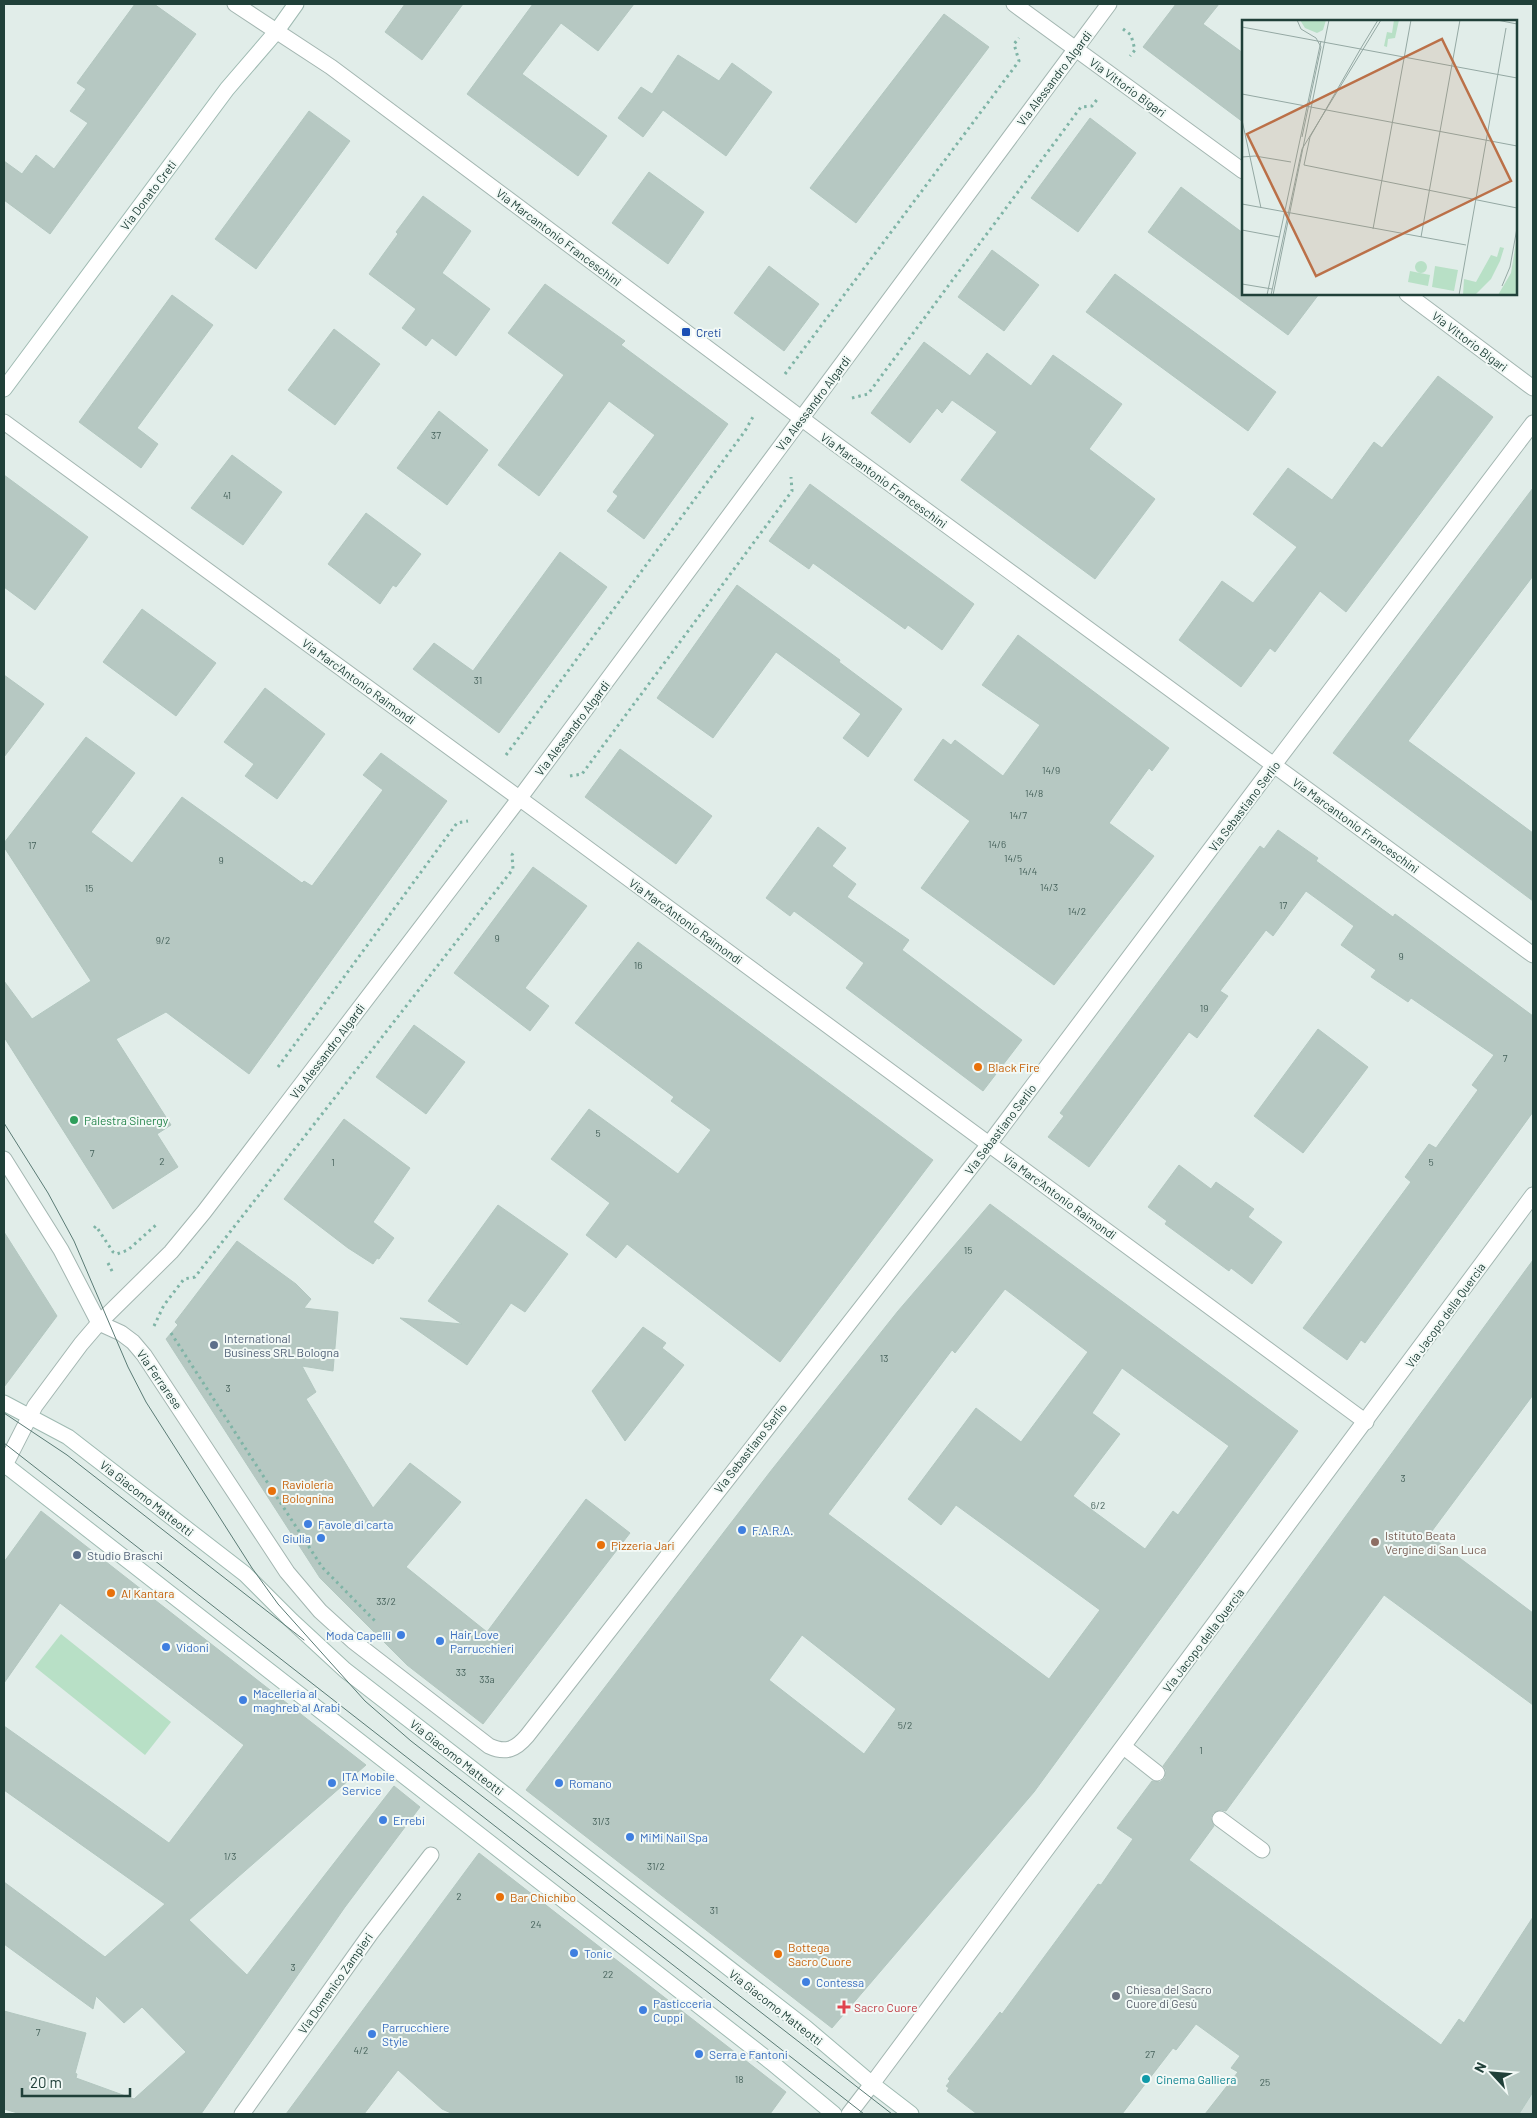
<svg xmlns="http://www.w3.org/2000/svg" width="1537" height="2118" font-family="Barlow,sans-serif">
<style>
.built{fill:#cfddd8}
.green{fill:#b8e0c6}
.building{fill:#b6c8c2;stroke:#b3c7c0;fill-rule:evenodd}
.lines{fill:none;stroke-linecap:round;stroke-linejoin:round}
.service-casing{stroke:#a3b6b1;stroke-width:17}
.minor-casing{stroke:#a3b6b1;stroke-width:17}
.tertiary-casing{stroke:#a3b6b1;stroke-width:17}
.secondary-casing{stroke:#9fbab2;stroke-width:17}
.path{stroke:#7fb4a6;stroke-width:3;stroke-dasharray:2.5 4;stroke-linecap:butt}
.service{stroke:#fff;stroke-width:15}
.minor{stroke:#fff;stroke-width:15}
.tertiary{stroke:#fff;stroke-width:15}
.secondary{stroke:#fff;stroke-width:15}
.tram{stroke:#5a7b75;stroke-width:1}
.transit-dot{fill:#1a4fb4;stroke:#f2f9f6;stroke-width:2}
.food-dot{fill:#e8710a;stroke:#f2f9f6;stroke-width:2}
.leisure-dot{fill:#2e9e5b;stroke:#f2f9f6;stroke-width:2}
.service-dot{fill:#5c6f8a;stroke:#f2f9f6;stroke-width:2}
.shop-dot{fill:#3f7fe0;stroke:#f2f9f6;stroke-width:2}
.education-dot{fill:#8d6e63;stroke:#f2f9f6;stroke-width:2}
.worship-dot{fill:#6b7280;stroke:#f2f9f6;stroke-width:2}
.health-dot{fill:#e0444e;stroke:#f2f9f6;stroke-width:2}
.culture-dot{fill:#0f9aa8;stroke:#f2f9f6;stroke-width:2}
.labels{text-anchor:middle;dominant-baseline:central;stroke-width:4;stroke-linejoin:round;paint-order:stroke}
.number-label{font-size:10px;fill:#46625b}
.street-label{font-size:12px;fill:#204039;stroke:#f2f9f6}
.transit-label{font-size:12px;fill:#164399;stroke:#f2f9f6;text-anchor:start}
.food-label{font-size:12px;fill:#c56008;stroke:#f2f9f6;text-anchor:start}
.leisure-label{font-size:12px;fill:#27864d;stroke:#f2f9f6;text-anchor:start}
.service-label{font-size:12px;fill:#4e5e75;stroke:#f2f9f6;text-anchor:start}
.shop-label{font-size:12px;fill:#366cbe;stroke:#f2f9f6;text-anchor:start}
.education-label{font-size:12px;fill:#785e54;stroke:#f2f9f6;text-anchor:start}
.worship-label{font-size:12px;fill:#5b616d;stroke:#f2f9f6;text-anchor:start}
.health-label{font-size:12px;fill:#be3a42;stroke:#f2f9f6;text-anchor:start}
.culture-label{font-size:12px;fill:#0d838f;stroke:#f2f9f6;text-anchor:start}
.inset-road{fill:none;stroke:#94a8a3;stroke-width:1}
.view{fill:#bb7048;fill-opacity:0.15;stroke:#bb7048;stroke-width:2.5}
.inset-edge{fill:none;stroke:#204039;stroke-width:2.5}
</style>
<rect width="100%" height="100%" fill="#e1ede9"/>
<polygon class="built" points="1533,2092 1533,2114 1519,2114"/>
<polygon class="green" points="61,1634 171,1722 145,1755 35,1667"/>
<g class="building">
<polygon points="135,4 154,4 196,34 50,234 4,200 4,161 22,174 36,155 54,169 88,123 70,111 86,89 77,83"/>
<polygon points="405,4 463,4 422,60 385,32"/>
<polygon points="533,4 634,4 598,51 561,23 522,74 607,136 578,176 467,94"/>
<polygon points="1176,4 1219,4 1203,24 1243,53 1243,122 1143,47"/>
<polygon points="944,14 989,47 856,223 810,188"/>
<polygon points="678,55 719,81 732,63 772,92 726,156 663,110 643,137 618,118 641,87 652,94"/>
<polygon points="309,111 350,141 256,269 215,239"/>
<polygon points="1090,118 1136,153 1078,232 1031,198"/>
<polygon points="649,172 704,212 668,264 612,223"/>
<polygon points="1181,187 1243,233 1243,294 1319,294 1288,335 1148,232"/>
<polygon points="423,196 471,231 442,273 490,309 456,356 432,338 426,346 402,328 416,309 369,274 398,234 396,232"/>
<polygon points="992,250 1039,285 1004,331 958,297"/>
<polygon points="769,266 819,304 784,351 734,313"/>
<polygon points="1115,274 1276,392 1248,431 1086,312"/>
<polygon points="545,284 625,341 621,345 728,424 644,539 607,511 618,496 613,492 655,435 609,401 539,496 498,465 564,375 508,333"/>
<polygon points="172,295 213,325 137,428 158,444 141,468 79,422"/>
<polygon points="334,329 380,364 335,425 288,390"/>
<polygon points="924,342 970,376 987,353 1031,386 1053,355 1122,404 1089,449 1155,499 1095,579 961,480 997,432 952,400 942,413 937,408 910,443 871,413"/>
<polygon points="1438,376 1493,417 1346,612 1320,591 1275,652 1270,648 1241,687 1179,640 1222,581 1253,603 1297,547 1253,514 1288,468 1332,500 1374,442 1382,448"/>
<polygon points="439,411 488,450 447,505 397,468"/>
<polygon points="232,455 282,492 243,545 191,508"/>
<polygon points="4,475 88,537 35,610 4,587"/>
<polygon points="810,484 974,604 942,650 908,625 905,629 813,563 809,569 769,541"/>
<polygon points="1533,488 1533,576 1408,741 1533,833 1533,901 1333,753"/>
<polygon points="366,513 421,554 396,587 393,585 380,604 328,564"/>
<polygon points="560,552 607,587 499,733 413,669 434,643 473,671"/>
<polygon points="737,585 840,660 839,662 902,709 868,757 843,738 861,714 776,652 713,738 657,698"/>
<polygon points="142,609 216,663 176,716 103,662"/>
<polygon points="1018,635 1169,748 1152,771 1149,768 1109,823 1154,856 1054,985 921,888 970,821 914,780 943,739 951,745 955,740 1003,776 1040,725 982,685"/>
<polygon points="4,675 44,704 4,757"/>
<polygon points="265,688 325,734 277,799 245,776 254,764 224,742"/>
<polygon points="86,737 135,773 91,832 132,863 182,797 302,883 304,881 312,886 383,790 363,775 381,753 447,801 249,1074 166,1012 116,1039 171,1125 157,1134 178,1167 113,1209 4,1037 4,981 32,1019 91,981 4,847 4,843"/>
<polygon points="620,749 712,816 676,864 585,797"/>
<polygon points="818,827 846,848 832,866 856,884 847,897 909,940 902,950 1022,1040 983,1091 846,988 864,963 794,911 790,916 766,898"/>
<polygon points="1278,830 1318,858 1316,861 1393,917 1395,914 1533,1016 1533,1112 1365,1343 1361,1340 1347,1360 1303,1328 1411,1182 1405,1177 1429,1144 1436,1148 1478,1090 1472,1085 1494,1055 1411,998 1408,1002 1371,977 1376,970 1341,945 1354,926 1306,891 1273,936 1266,930 1220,991 1228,996 1197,1038 1189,1032 1089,1167 1048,1137 1064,1116 1060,1113 1260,846 1264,849"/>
<polygon points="533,867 587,906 525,988 549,1006 530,1031 454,973"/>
<polygon points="638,942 933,1160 780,1362 627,1244 616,1258 586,1235 610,1203 551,1159 589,1109 678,1174 711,1130 671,1101 674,1097 575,1023"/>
<polygon points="414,1025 465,1062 426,1114 376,1077"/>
<polygon points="1318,1029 1368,1067 1303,1153 1254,1116"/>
<polygon points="344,1119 410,1168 373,1222 394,1238 379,1259 377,1258 373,1264 348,1248 284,1199"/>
<polygon points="1179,1165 1211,1189 1216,1182 1254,1209 1248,1217 1282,1242 1252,1284 1231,1268 1229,1271 1165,1224 1167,1221 1148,1207"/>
<path d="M990,1204L1298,1431L1034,1792L832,2028L526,1790L770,1472L898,1311ZM1005,1289L1088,1352L1021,1442L976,1408L908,1499L941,1525L956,1505L1100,1610L1049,1679L828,1514L952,1350L955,1353ZM1122,1368L1229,1446L1178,1515L1173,1511L1145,1549L1073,1496L1120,1434L1092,1413ZM802,1635L896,1709L864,1754L769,1680Z"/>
<polygon points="498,1205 568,1254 525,1312 511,1303 467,1365 400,1318 462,1324 428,1301"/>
<polygon points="4,1232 57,1316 4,1387"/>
<polygon points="237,1241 296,1284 311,1299 304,1308 338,1312 333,1371 302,1366 316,1392 306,1399 373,1508 410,1463 461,1502 406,1567 487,1632 586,1499 630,1533 483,1724 407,1665 320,1578 166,1339 178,1325 175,1322"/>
<polygon points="1533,1260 1533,1395 1429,1535 1533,1613 1533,1705 1384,1595 1226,1811 1221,1810 1213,1813 1211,1818 1214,1826 1189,1860 1441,2045 1459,2019 1464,2023 1533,1917 1533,2092 1519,2114 1205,2114 1238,2072 1231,2068 1240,2056 1196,2024 1176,2050 1173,2048 1122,2114 977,2114 947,2091 949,2088 946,2086 950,2081 948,2079 1000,2012 1002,2014 1098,1884 1101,1885 1133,1839 1117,1828 1152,1781 1160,1782 1165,1778 1166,1770 1163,1766"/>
<polygon points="643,1327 666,1343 662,1348 684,1365 625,1441 592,1391"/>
<polygon points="41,1511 366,1765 189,1920 247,1975 394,1786 420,1807 345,1907 201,2114 21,2114 4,2109 4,2011 86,2033 75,2073 77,2074 76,2078 134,2099 186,2052 142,2007 124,2023 96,1996 93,2009 4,1944 4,1882 105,1957 165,1904 4,1790 4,1726 169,1843 244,1745 60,1603 4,1683 4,1562"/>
<polygon points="479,1853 786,2092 770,2114 453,2114 442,2109 398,2070 364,2114 286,2114"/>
</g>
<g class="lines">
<defs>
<g id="service">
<polyline points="1124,1747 1157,1773"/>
<polyline points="1220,1819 1262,1850"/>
<polyline points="242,2114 371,1933 431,1855"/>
</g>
<g id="minor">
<polyline points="1014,4 1243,171"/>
<polyline points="1407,294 1533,388"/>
<polyline points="4,422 549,820 1366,1422"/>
<path d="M4,1159L61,1250L99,1323L121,1333L133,1342L144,1355L287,1572L320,1611L353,1641L489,1746C506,1754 516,1749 527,1736L989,1144L1273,766"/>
<polyline points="4,1467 35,1406 81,1344 99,1323 171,1252 204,1212 519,799 1109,4"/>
<polyline points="849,2114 872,2084"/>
</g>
<g id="tertiary">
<polyline points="235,4 331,67 833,442 1533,955"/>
<polyline points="1273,766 1533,423"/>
<polyline points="872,2084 1533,1195"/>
</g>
<g id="secondary">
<polyline points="4,389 227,89 276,32 296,4"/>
<polyline points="4,1403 68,1437 245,1574 292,1621 345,1670 806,2028 872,2084 911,2114"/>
<polyline points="4,1464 771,2062 834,2114"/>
</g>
</defs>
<use href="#service" class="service-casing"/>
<use href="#minor" class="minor-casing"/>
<use href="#tertiary" class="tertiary-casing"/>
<use href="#secondary" class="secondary-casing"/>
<g class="path">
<polyline points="1123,29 1131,35 1135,50 1130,56"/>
<polyline points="785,374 1019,61 1014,44 1019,38"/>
<polyline points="852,398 868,394 1081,107 1092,106 1099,97"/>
<polyline points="506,755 745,431 754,415"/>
<polyline points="570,776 582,774 792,491 791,477"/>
<polyline points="278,1067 457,823 468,821"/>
<polyline points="94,1228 96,1226 113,1252 117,1254 128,1250 157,1224"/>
<polyline points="108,1263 113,1273"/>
<polyline points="154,1326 164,1305 184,1279 195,1277 513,869 512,855 514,852"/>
<polyline points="171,1333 322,1567 377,1623"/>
</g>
<use href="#service" class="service"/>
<use href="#minor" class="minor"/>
<use href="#tertiary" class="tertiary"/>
<use href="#secondary" class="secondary"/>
<g class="tram">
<polyline points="4,1123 48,1193 74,1241 128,1367 146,1402 252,1568 278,1604 365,1701 411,1741 892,2114"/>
<polyline points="4,1413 67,1455 304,1640"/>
<polyline points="4,1443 864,2114"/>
</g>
</g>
<rect class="transit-dot" x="681" y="327" width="10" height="10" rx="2.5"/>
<g class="food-dot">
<circle cx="978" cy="1067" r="5"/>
<circle cx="272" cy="1491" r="5"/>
<circle cx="601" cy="1545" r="5"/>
<circle cx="111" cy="1593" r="5"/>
<circle cx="500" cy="1897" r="5"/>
<circle cx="778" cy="1954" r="5"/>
</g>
<circle class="leisure-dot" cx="74" cy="1120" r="5"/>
<g class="service-dot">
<circle cx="214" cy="1345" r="5"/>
<circle cx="77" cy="1555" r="5"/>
</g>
<g class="shop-dot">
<circle cx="308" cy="1524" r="5"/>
<circle cx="742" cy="1530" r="5"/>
<circle cx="321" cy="1538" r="5"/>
<circle cx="401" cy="1635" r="5"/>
<circle cx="440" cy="1641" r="5"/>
<circle cx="166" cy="1647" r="5"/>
<circle cx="243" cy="1700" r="5"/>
<circle cx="332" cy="1783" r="5"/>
<circle cx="559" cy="1783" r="5"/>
<circle cx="383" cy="1820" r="5"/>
<circle cx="630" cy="1837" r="5"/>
<circle cx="574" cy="1953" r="5"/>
<circle cx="806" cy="1982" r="5"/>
<circle cx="643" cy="2010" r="5"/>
<circle cx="372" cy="2034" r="5"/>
<circle cx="699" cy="2054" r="5"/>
</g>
<circle class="education-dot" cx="1375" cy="1542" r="5"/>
<circle class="worship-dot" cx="1116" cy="1996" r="5"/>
<path class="health-dot" d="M841.5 1999.5h5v5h5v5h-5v5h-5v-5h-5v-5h5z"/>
<circle class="culture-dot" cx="1146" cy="2079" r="5"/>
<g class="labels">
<g class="number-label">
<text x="436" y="435">37</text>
<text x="227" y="495">41</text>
<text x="478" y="680">31</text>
<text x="1051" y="770">14/9</text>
<text x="1034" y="793">14/8</text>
<text x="1018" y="815">14/7</text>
<text x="997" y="844">14/6</text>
<text x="32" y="845">17</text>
<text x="1013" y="858">14/5</text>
<text x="221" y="860">9</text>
<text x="1028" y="871">14/4</text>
<text x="1049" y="887">14/3</text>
<text x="89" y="888">15</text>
<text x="1283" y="905">17</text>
<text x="1077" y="911">14/2</text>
<text x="497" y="938">9</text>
<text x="163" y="940">9/2</text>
<text x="1401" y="956">9</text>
<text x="638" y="965">16</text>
<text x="1204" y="1008">19</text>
<text x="1505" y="1058">7</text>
<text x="598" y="1133">5</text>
<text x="92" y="1153">7</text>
<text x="162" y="1161">2</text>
<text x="333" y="1162">1</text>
<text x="1431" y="1162">5</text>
<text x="968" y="1250">15</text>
<text x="884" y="1358">13</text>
<text x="228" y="1388">3</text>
<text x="1403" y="1478">3</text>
<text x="1098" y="1505">6/2</text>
<text x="386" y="1601">33/2</text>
<text x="461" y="1672">33</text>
<text x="487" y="1679">33a</text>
<text x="905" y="1725">5/2</text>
<text x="1201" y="1750">1</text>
<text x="601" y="1821">31/3</text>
<text x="230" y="1856">1/3</text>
<text x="656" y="1866">31/2</text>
<text x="459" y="1896">2</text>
<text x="714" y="1910">31</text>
<text x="536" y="1924">24</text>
<text x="293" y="1967">3</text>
<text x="608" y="1974">22</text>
<text x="38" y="2032">7</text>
<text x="361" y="2050">4/2</text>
<text x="1150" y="2054">27</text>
<text x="739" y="2079">18</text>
<text x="1265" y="2082">25</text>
</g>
<g class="street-label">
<text transform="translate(1054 78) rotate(-53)">Via Alessandro Algardi</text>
<text transform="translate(1128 87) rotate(36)">Via Vittorio Bigari</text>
<text transform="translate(148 195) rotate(-53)">Via Donato Creti</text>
<text transform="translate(559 237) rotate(37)">Via Marcantonio Franceschini</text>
<text transform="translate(1470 341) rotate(37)">Via Vittorio Bigari</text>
<text transform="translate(813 403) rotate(-53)">Via Alessandro Algardi</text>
<text transform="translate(884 480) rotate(36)">Via Marcantonio Franceschini</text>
<text transform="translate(359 681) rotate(36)">Via Marc'Antonio Raimondi</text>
<text transform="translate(572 728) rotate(-53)">Via Alessandro Algardi</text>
<text transform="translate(1244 806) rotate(-53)">Via Sebastiano Serlio</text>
<text transform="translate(1356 825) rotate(36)">Via Marcantonio Franceschini</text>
<text transform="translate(686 921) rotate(36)">Via Marc'Antonio Raimondi</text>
<text transform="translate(327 1051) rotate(-53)">Via Alessandro Algardi</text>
<text transform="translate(1000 1129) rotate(-53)">Via Sebastiano Serlio</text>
<text transform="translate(1060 1196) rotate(36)">Via Marc'Antonio Raimondi</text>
<text transform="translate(1445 1315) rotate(-54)">Via Jacopo della Quercia</text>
<text transform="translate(160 1379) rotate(55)">Via Ferrarese</text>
<text transform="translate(750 1448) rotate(-52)">Via Sebastiano Serlio</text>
<text transform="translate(147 1498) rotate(38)">Via Giacomo Matteotti</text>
<text transform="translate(1203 1640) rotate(-53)">Via Jacopo della Quercia</text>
<text transform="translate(457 1757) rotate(38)">Via Giacomo Matteotti</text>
<text transform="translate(335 1983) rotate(-55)">Via Domenico Zampieri</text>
<text transform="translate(776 2007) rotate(38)">Via Giacomo Matteotti</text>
</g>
<g class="transit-label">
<text x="696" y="332">Creti</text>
</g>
<g class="food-label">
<text x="988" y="1067">Black Fire</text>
<text x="282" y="1484">Ravioleria<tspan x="282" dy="14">Bolognina</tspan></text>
<text x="611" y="1545">Pizzeria Jari</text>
<text x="121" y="1593">Al Kantara</text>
<text x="510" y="1897">Bar Chichibo</text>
<text x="788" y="1947">Bottega<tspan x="788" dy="14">Sacro Cuore</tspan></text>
</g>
<g class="leisure-label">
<text x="84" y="1120">Palestra Sinergy</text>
</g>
<g class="service-label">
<text x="224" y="1338">International<tspan x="224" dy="14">Business SRL Bologna</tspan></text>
<text x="87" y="1555">Studio Braschi</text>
</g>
<g class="shop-label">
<text x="318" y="1524">Favole di carta</text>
<text x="752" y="1530">F.A.R.A.</text>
<text x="311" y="1538" text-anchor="end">Giulia</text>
<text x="450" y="1634">Hair Love<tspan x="450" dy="14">Parrucchieri</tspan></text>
<text x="391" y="1635" text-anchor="end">Moda Capelli</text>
<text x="176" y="1647">Vidoni</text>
<text x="253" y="1693">Macelleria al<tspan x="253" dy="14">maghreb al Arabi</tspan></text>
<text x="342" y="1776">ITA Mobile<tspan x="342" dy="14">Service</tspan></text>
<text x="569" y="1783">Romano</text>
<text x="393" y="1820">Errebi</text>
<text x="640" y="1837">MiMi Nail Spa</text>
<text x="584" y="1953">Tonic</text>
<text x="816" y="1982">Contessa</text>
<text x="653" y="2003">Pasticceria<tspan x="653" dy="14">Cuppi</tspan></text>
<text x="382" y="2027">Parrucchiere<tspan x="382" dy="14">Style</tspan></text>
<text x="709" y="2054">Serra e Fantoni</text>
</g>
<g class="education-label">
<text x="1385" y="1535">Istituto Beata<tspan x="1385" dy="14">Vergine di San Luca</tspan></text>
</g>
<g class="worship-label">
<text x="1126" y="1989">Chiesa del Sacro<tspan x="1126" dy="14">Cuore di Gesù</tspan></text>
</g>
<g class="health-label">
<text x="854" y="2007">Sacro Cuore</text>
</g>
<g class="culture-label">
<text x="1156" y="2079">Cinema Galliera</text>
</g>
</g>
<g transform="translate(1242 20)">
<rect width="275" height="275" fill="#e1ede9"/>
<path d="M58,0H84L81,10L75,13L63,8ZM152,0H157L153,18L146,19L145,27L142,26L145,12L150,13ZM275,216V275H256L269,253ZM258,227L262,228L258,241L249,259L233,275H221L222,259L234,262L249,235L255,237ZM173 247a6 6 0 1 1 12 0a6 6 0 1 1-12 0ZM193,246L216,250L212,271L190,267ZM168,251L188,255L186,266L166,262Z" fill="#b8e0c6"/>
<path class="inset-road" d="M55,0L59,9L74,18L79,27L60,117M255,0L275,4M0,7L275,58M119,28L68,117L62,145L275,188M119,28L136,0M0,74L275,126M0,100L19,188M0,137L13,136L49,142M0,184L224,225M131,209L169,0M0,210L37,217M179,217L218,0M0,264L30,269M260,266L268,247L275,208M25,275L79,21M29,275L60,129L139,0M31,275L87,0M217,275L264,8"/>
<path class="view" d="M200,19L269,161L74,256L5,114Z"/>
<rect width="275" height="275" class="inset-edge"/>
</g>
<rect width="1537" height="2118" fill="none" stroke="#204039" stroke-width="10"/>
<g transform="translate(1492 2073) rotate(296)" stroke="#f2f9f6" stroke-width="4" paint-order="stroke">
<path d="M0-4L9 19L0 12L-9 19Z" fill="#204039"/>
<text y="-8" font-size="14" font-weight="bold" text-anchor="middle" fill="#204039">N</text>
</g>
<path d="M22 2088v8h108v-8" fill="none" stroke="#204039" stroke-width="2.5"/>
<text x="30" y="2088" font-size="15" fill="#204039" stroke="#f2f9f6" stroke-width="4" paint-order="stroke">20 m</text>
</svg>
